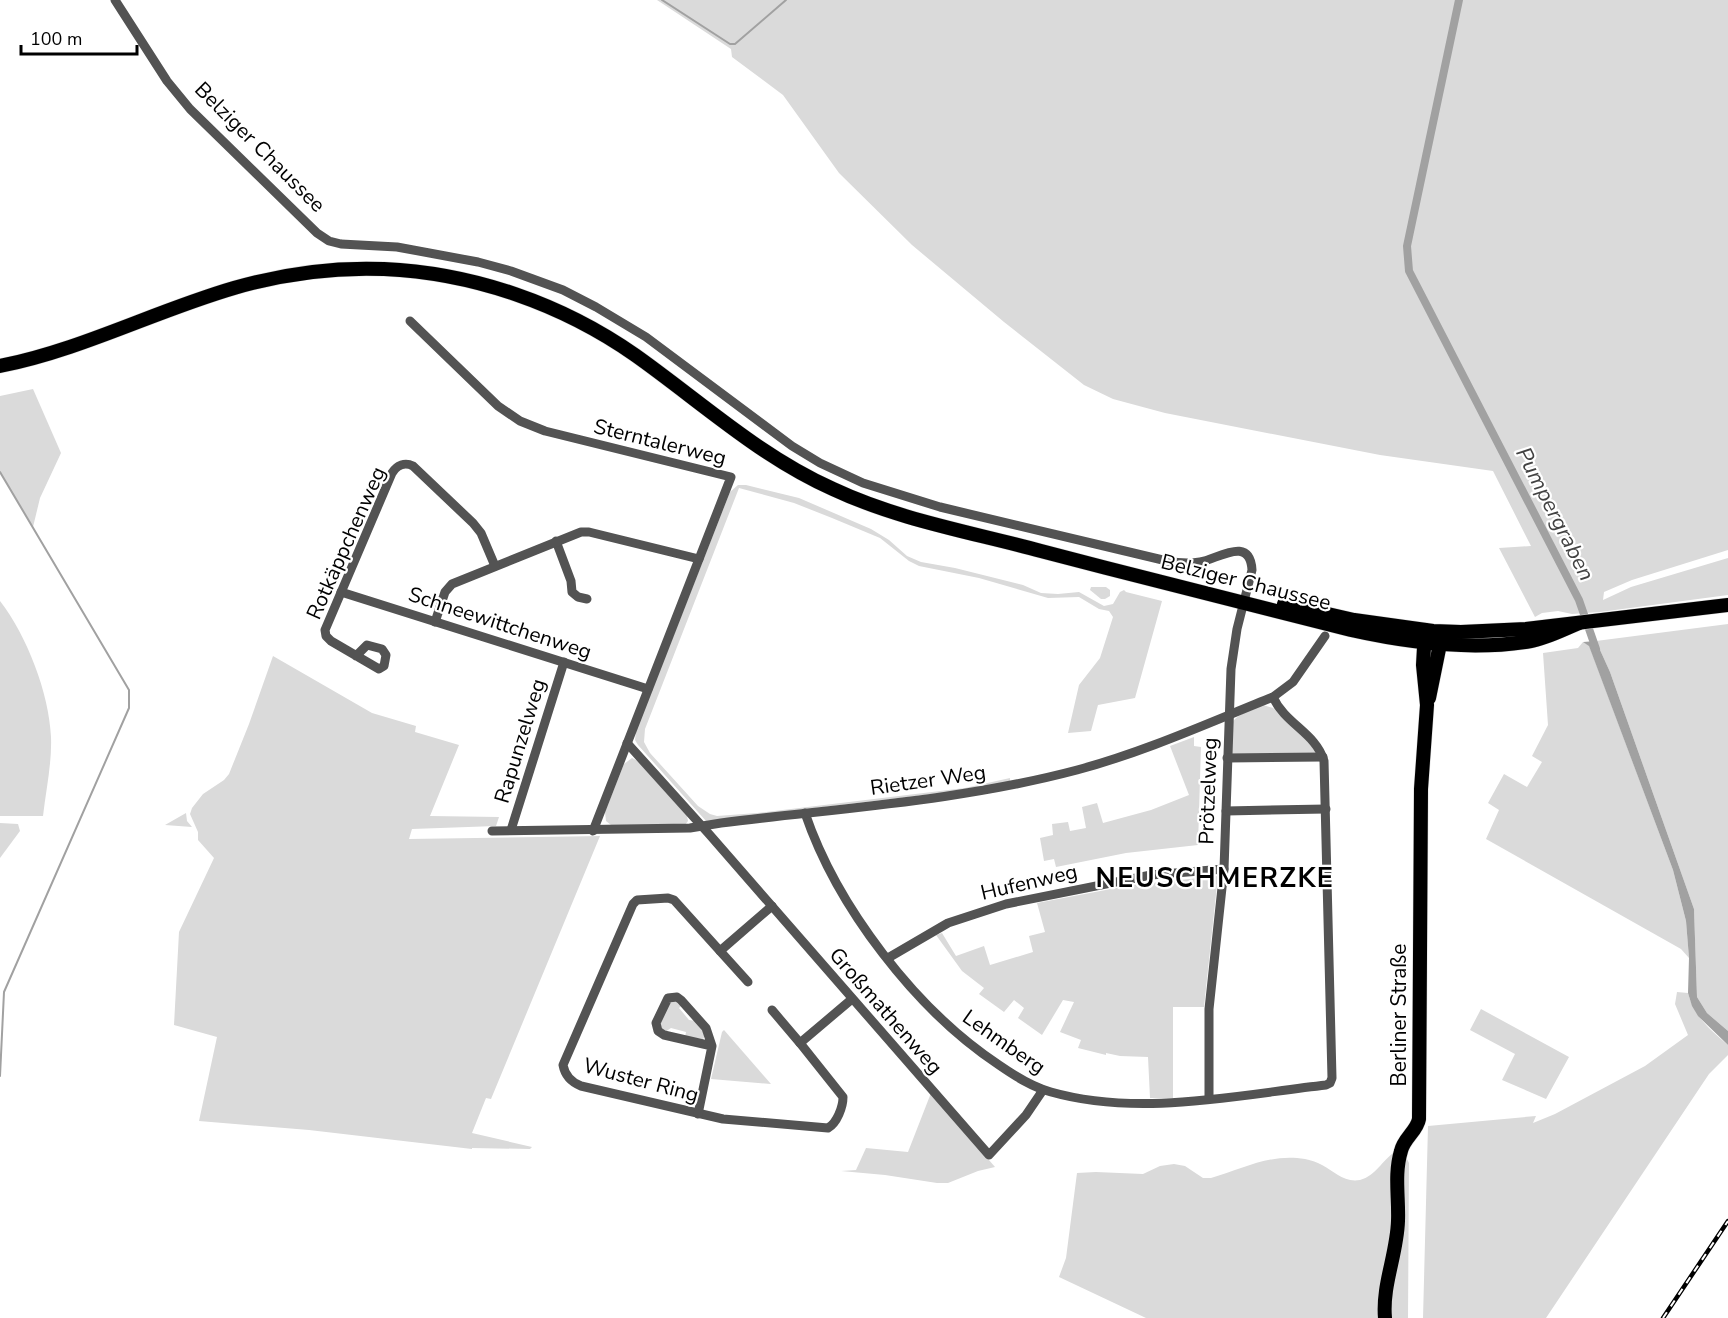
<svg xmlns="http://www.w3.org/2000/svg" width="1728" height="1318" font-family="'Nunito Sans',sans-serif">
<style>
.green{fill:#dadada}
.water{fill:#a1a1a1}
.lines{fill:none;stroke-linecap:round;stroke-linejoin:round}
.stream{stroke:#a1a1a1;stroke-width:2}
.canal{stroke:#a1a1a1;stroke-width:8}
.primary-casing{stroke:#dbdbdb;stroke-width:15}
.street{stroke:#535353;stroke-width:9}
.primary{stroke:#000;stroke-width:14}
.rail-casing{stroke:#000;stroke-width:4.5}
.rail{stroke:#fff;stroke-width:2;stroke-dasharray:7;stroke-linecap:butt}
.labels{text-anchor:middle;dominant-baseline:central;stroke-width:4.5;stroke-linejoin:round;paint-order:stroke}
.street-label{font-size:21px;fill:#000;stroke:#fff}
.water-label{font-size:22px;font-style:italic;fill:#424242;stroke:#fff}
.district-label{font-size:27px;font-weight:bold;letter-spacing:1.5px;fill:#000;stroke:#fff}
</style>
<rect width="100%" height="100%" fill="#fff"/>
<g class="green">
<polygon points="657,0 1728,0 1728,550 1632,580 1604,592 1603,600 1631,587 1728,558 1728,595 1600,612 1572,614 1558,611 1542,613 1535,617 1499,548 1531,546 1493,471 1380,455 1165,413 1113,399 1084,385 1004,322 912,245 839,173 783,95 732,57 731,49"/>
<polygon points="33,389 61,453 40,498 33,527 0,473 0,396"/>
<polygon points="738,485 746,485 799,498 871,529 889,540 907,556 921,562 955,568 1023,585 1041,593 1058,594 1079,592 1104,606 1113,604 1120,592 1124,590 1126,592 1162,601 1135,698 1098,705 1091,731 1068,733 1079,685 1100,658 1113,617 1109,611 1099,609 1079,597 1048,598 979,578 919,566 909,561 880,538 832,518 794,503 739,488 645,729 644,742 650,753 698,806 710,814 717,816 757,813 965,788 1010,778 1010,782 983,788 706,821 638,745 635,740 636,731 730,492"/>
<polygon points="1091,587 1106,587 1110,590 1110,596 1105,599 1101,599 1090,590"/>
<path d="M0,601C27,636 49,693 51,737C52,763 46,790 43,816H0Z"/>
<polygon points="1728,624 1728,1031 1707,1013 1697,997 1694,909 1610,672 1596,641"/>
<polygon points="1583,642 1589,645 1673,870 1686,921 1689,958 1681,949 1486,839 1499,810 1488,803 1504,774 1527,787 1542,762 1532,756 1548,725 1543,653 1578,648"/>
<polygon points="273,656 372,713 416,726 415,732 459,745 430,816 499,817 496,826 412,829 409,839 600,836 491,1099 486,1098 472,1133 532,1147 530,1149 472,1148 472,1149 309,1130 199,1121 217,1037 174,1025 179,932 214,858 198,840 198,832 190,814 192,808 203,794 224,780 229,774 249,724"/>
<path d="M1263,705L1273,708L1311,742L1317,753L1230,756C1231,718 1226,720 1263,705Z"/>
<polygon points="1194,737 1194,746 1201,747 1198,845 1126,853 1056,867 1054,859 1044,861 1040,838 1053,835 1052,824 1068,822 1070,831 1086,828 1082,807 1097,803 1103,823 1151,810 1189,795 1170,746"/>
<polygon points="632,758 638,761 687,816 688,821 685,825 611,825 606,821 605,812 624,764"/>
<polygon points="186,813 187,821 192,827 165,825"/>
<polygon points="0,823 18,824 20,831 0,858"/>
<polygon points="1218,876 1204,1007 1173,1007 1173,1098 1150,1098 1148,1057 1120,1056 1106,1053 1106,1055 1078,1048 1081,1040 1060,1032 1074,1002 1063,1000 1042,1035 1018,1018 1024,1008 1014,1000 1004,1012 979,994 984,988 962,971 936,935 942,933 956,956 984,946 990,965 1033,952 1029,936 1045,932 1037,903 1132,885"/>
<path d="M1677,992L1688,993C1694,1016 1710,1030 1728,1045V1055L1709,1074L1546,1318H1423L1428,1126L1536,1116L1533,1123L1555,1114L1645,1066L1688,1035L1675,1004Z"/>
<polygon points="675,1000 682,1005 679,1008 689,1020 696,1021 705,1032 705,1036 703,1039 685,1037 686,1032 671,1028 665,1032 659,1026 667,1004"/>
<polygon points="1481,1009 1569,1057 1546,1099 1502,1080 1515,1054 1470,1030"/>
<polygon points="724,1030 771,1084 711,1079 722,1032"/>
<polygon points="931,1093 995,1167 978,1171 948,1183 937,1183 885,1175 841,1171 856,1170 866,1148 908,1152"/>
<path d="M1395,1152L1405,1155L1409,1163L1408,1318H1146L1059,1277L1066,1258L1077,1173L1096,1172L1143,1174L1160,1166L1174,1164L1185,1166L1203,1178H1211C1243,1169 1270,1153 1305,1159C1310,1160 1317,1162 1322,1165C1334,1171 1344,1183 1360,1180C1376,1176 1382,1160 1395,1152Z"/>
</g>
<polygon class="water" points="1596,641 1610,672 1694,909 1697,997 1707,1013 1728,1031 1728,1045 1698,1016 1692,1006 1688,993 1689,958 1686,921 1673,870 1589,646 1583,642"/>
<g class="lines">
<g class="stream">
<polyline points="662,0 730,44 735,44 786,0"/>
<polyline points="0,472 129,690 129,708 4,992 0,1076"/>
</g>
<polyline class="canal" points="1459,0 1407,246 1409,271 1579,600 1596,649"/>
<defs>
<g id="primary">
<path d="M0,366C81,350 155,311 234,288C282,274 334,267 384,269C474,273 562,304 635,355C700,401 759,456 833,489C899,520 971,532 1041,551C1144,578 1247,604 1351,630C1409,643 1472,651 1531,641C1547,638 1564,629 1579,623"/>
<polyline points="1284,604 1354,620 1433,631 1461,632 1526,629 1728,605"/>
<polyline points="1429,698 1440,644 1438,638"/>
<path d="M1385,1318C1382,1285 1397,1254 1398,1221C1399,1198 1394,1174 1401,1151C1404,1138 1417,1131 1419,1119L1421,789L1427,705L1423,665L1425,630"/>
</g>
</defs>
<use href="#primary" class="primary-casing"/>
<g class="street">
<path d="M115,0L167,81L190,109L317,233L329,241L341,244L397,247L478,262L511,271L563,290L596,307L646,337L792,446L820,463L863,483L940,507L1167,561C1178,563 1188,564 1200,562C1218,559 1250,535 1252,570L1237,629L1231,669L1224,869L1209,1009V1099"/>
<polyline points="410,321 498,406 520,421 545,431 731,477 593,831"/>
<polyline points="556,541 571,581 572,592 578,597 587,599"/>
<polyline points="341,592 648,689"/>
<polyline points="435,622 445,592 452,584 581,532 589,532 699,559"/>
<path d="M356,656L367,645L382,649L386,655L384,666L379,669L331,641L326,636L325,630L392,473C397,465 405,462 413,466L473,523L481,533L495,566"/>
<polyline points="627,743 709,834 989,1155 1026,1115 1043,1090"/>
<polyline points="1227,758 1323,757"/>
<polyline points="1226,811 1326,809"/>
<path d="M805,813C837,907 916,1010 999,1065C1015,1076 1032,1087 1051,1092C1139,1117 1237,1095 1326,1085L1330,1083L1332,1078L1324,761C1316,733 1285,724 1273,697"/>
<polyline points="511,830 564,662"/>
<path d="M492,831L690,828L721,823C840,808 960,801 1077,770C1144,752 1208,723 1273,697L1293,682L1325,636"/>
<path d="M720,951L674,900L668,898L637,900L633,904L563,1065C565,1076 571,1082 581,1086L723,1119L828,1128C837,1123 843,1107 843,1097L800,1043L852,999"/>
<polyline points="888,958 948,923 1006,904 1151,875 1224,869"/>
<polyline points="748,982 720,951 772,906"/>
<polyline points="772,1010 800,1043"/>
<polyline points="698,1114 712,1046 664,1035 658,1031 656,1023 668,998 677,997 681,1000 706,1028 712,1046"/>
</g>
<use href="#primary" class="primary"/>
<defs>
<polyline id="rail" points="1663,1318 1728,1221"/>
</defs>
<use href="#rail" class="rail-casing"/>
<use href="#rail" class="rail"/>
</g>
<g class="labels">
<g class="street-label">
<text transform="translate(260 147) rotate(45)">Belziger Chaussee</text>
<text transform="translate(660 442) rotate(14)">Sterntalerweg</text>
<text transform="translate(346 543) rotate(-66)">Rotkäppchenweg</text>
<text transform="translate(1246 582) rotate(14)">Belziger Chaussee</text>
<text transform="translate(500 623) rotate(18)">Schneewittchenweg</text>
<text transform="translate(520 741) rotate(-73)">Rapunzelweg</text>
<text transform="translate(928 780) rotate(-8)">Rietzer Weg</text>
<text transform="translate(1208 791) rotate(-88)">Prötzelweg</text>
<text transform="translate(1029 882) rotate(-13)">Hufenweg</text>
<text transform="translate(886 1011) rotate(49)">Großmathenweg</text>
<text transform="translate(1399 1015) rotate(-90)">Berliner Straße</text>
<text transform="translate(1004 1042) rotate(35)">Lehmberg</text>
<text transform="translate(641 1080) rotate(15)">Wuster Ring</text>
</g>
<g class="water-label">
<text transform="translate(1555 514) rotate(63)">Pumpergraben</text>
</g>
<g class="district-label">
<text x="1215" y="878">NEUSCHMERZKE</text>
</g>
</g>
<path d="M21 45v9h116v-9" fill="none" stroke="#000000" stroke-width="3"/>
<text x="30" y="45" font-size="18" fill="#000000" stroke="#ffffff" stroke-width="4.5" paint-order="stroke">100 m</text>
</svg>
